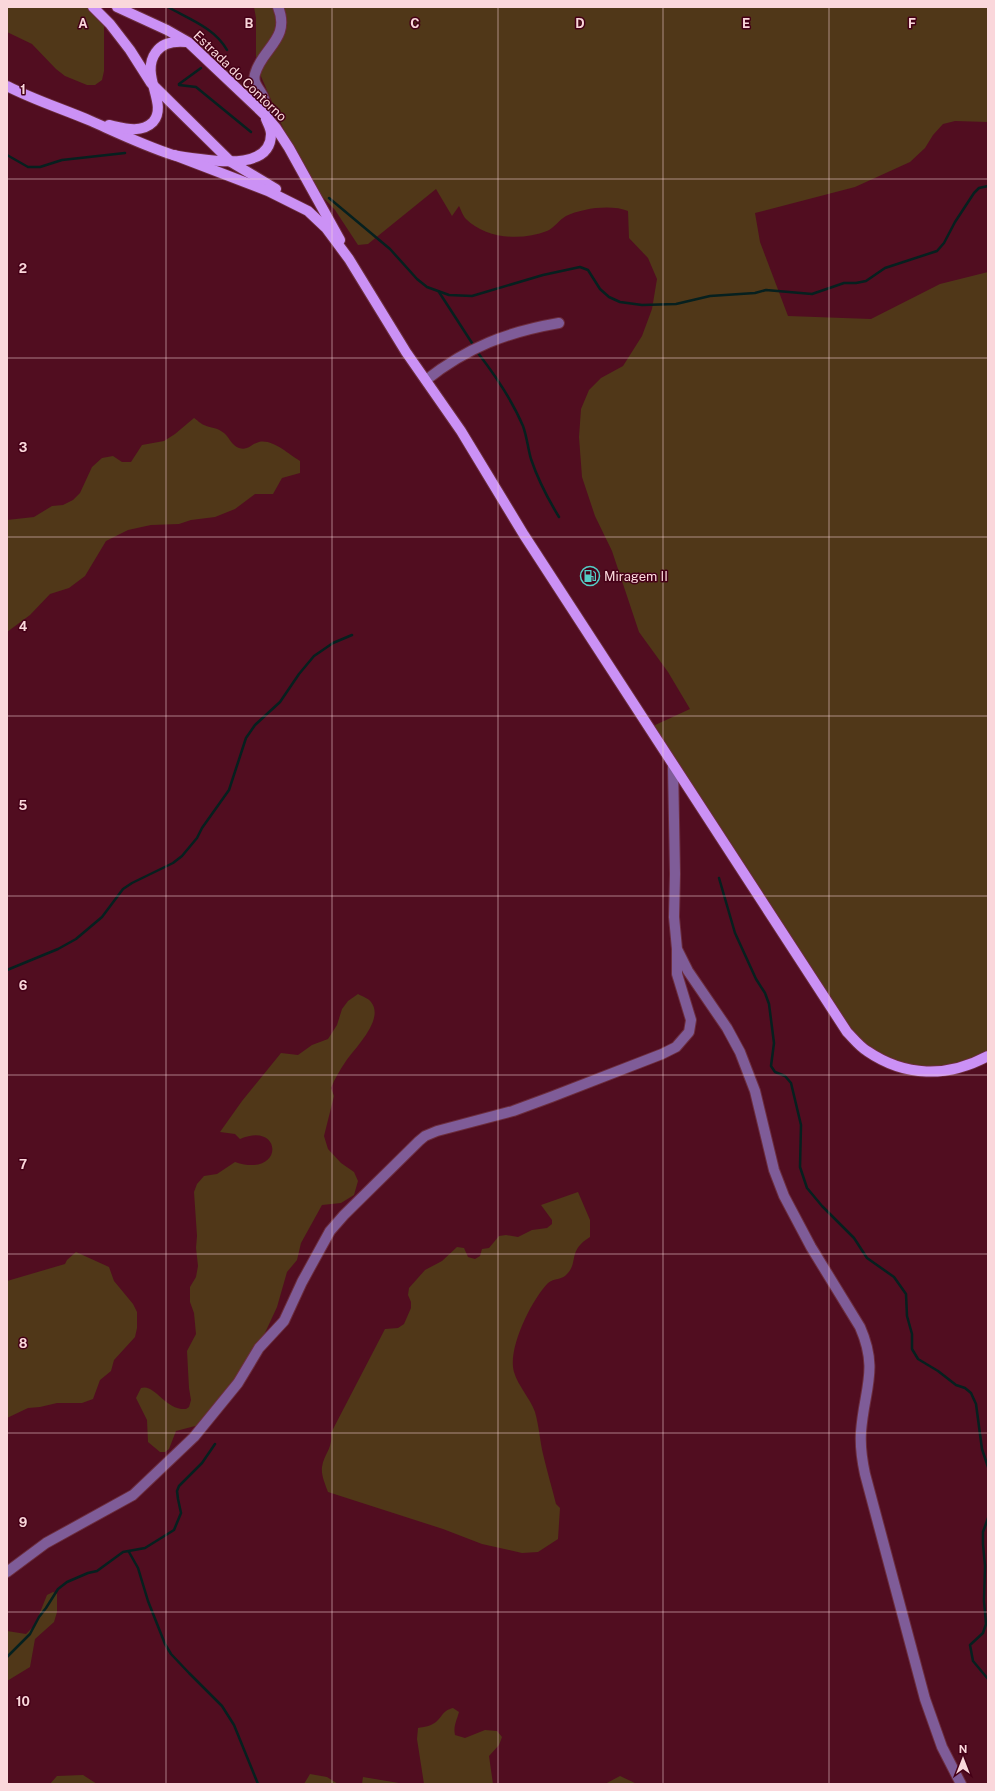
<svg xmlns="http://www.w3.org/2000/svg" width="995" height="1791" font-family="'Public Sans',sans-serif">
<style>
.green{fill:#503718}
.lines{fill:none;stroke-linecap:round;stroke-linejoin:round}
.stream{stroke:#06201f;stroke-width:2.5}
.minor-casing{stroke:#6c2d3e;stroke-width:12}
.major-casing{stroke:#6c2d3e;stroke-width:12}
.minor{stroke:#7f5c98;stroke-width:10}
.major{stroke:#cb91f5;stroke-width:10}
.grid{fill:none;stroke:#fad7db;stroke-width:1;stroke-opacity:0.55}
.labels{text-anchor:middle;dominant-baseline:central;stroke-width:3;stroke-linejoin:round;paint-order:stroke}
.street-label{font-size:13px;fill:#fad7db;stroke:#450017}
.poi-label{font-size:13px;fill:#fad7db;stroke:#450017;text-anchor:start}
.grid-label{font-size:13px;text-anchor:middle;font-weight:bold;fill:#fad7db;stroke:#450017;stroke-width:3;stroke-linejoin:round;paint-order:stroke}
</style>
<rect width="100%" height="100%" fill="#510d20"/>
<g class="green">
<polygon points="7,7 90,7 104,24 104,71 102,80 95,85 87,85 65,76 56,69 32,44 7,32"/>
<path d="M254,7H988V122L955,121L943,124L933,135L925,148L910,162L855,187L755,213L760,242L788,316L871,319L940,284L988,272V1053L961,1064L912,1069L875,1054L853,1035L653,726L690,709L668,672L639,632L612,551L595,516L582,477L579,437L581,409L589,390L601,378L623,366L642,336L652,309L657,279L648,258L629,238L628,211C612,204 582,208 566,216C559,220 554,228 547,231C522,241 486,239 466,219C463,216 461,210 459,206L452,216L436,189L368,244L358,245L335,210L315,189L287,137L260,74L256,57V18Z"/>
<path d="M194,418C197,420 201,424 204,425C213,429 214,426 224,433C230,438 231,445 239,448C248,451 251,444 259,442C273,439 288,454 300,461V473L282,478L273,494H255L235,509L215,517L191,520L179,524L151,525L128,530L106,541L85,576L69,588L50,594L30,615L7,632V520L34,517L52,506L63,505L73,500L80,493L92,467L102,458L113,456L122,462H131L142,445L164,441L175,434Z"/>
<path d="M358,994C361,996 368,998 371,1002C385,1019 355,1048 346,1061C340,1070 335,1078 331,1088L334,1096L324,1136L328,1149L341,1163L354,1172L358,1181L354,1195L341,1203L322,1205L301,1243L297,1260L287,1272L277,1307L258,1348L230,1394L199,1425L176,1431L169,1449L165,1452H160L148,1442L147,1420L136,1398L141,1388C155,1383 164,1410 186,1409L189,1407L191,1400L189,1388L187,1351L196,1334L194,1313L190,1302V1287L196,1277L198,1266L196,1248L197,1236L194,1192L197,1184L204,1176L217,1174L235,1162C285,1179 283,1120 240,1139L235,1134L220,1132L242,1101L281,1053L298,1055L312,1045L328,1039L337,1025L342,1009L348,1001Z"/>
<path d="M578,1192L590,1220V1237C567,1251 579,1262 567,1274C562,1280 554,1278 548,1283C532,1299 507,1349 514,1372C518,1386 530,1398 535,1412C539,1426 540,1441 543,1454C547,1471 552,1488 556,1504L560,1508L558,1539L538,1552L522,1553L482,1544L443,1529L328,1492C325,1484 321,1475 322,1467C324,1453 333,1449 331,1433L385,1329L398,1328L404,1324L411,1308V1302L408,1295L409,1288L425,1270L442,1261L457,1247L464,1248L468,1257L475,1259L480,1256L482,1249L489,1248L499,1236L506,1235L518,1237L532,1230L547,1228L552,1224V1220L541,1205Z"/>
<polygon points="76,1252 109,1267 114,1281 133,1304 137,1312 137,1328 135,1337 114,1360 111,1371 100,1380 93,1399 82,1403 57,1403 40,1407 28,1408 7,1418 7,1281 65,1264 67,1260"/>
<polygon points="53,1592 57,1594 57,1612 54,1622 35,1639 30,1667 7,1681 7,1631 26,1634 35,1625 47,1595"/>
<path d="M453,1708L459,1712C457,1720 453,1726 455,1735L465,1738L485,1730L497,1731L502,1737L499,1745L489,1756L493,1784H424L417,1739L418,1728C424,1727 431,1726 436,1722C444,1715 442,1711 453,1708Z"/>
<polygon points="310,1774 327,1777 338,1784 304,1784"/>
<polygon points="83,1775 97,1784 50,1784 57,1776"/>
<polygon points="620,1776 637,1784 605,1784"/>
<polygon points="363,1777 399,1783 400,1784 362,1784"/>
</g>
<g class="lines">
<g class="stream">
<path d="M168,7C189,19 215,28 227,50"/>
<polyline points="179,84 201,68"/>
<polyline points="179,85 196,87 251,132"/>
<polyline points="7,155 28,167 40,167 62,160 125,153"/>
<polyline points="329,198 390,249 417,279 427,287 449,295 472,296 543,275 580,267 588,270 600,289 609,297 620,302 642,305 676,304 710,296 755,293 766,290 812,294 844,283 856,283 866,281 885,268 937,251 944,243 955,222 974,193 979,188 988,186"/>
<polyline points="439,292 472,343"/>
<path d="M478,353C495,375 512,400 523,426C527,437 528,449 531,459C538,480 548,499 559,517"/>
<polyline points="719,878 735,933 756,979 765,993 769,1004 774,1043 771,1066 775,1072 785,1076 791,1083 801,1125 800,1167 807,1188 822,1206 854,1238 867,1258 894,1277 906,1294 907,1316 912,1334 912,1349 918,1359 938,1371 956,1385 965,1388 971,1393 976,1404 982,1449 988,1467"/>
<polyline points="7,970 58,949 76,939 102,917 123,889 132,883 173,863 182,856 197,838 202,828 229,790 246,738 255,725 280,702 299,674 314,656 333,643 352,635"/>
<polyline points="988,1518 983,1532 983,1544 985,1566 984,1601 986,1624 983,1633 970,1645 973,1661 988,1679"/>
<polyline points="129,1552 138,1568 148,1601 165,1644 171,1654 189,1673 222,1706 234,1725 258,1784"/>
<polyline points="7,1657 30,1634 39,1617 46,1608 58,1589 67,1582 88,1573 97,1571 123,1552 145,1548 174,1530 181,1513 178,1499 177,1491 179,1486 202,1463 215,1444"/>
</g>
<defs>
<g id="minor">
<path d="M265,115C265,110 266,104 264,99C262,90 252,85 255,74C262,48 291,39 278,7"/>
<path d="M426,380C468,347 507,332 559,323"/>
<path d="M673,765L675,874L674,917L677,949L688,971L727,1028L740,1052L755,1091L774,1170L784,1196L811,1247L860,1327C879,1370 864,1389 861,1432C860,1446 862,1460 865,1474L925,1699L942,1747L961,1784"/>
<polyline points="7,1572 46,1543 133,1495 194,1437 238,1383 259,1348 284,1321 302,1282 330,1231 344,1215 419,1141 425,1136 437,1131 513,1111 551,1097 662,1054 676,1047 689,1032 691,1020 677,974 677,950"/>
</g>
<g id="major">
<polyline points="93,7 110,24 130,50 151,83 231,162 276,189"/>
<polyline points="117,7 167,30 188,42 265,115 276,128 289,148 340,240"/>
<path d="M7,86C34,100 63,109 91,121C118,133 145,146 173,155C182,157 191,158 200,159C222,162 271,168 271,134C271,129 268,124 266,119"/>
<path d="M109,125C123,128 141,134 153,122C169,104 139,75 156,52C163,42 175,41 186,42"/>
<path d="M174,155L268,191L308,211L326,228L349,259L406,352L461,431L524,535L847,1032C853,1038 859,1046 867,1051C905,1077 947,1078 988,1056"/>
</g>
</defs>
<use href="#minor" class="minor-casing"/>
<use href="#major" class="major-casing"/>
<use href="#minor" class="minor"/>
<use href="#major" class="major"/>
</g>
<path class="grid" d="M166,7V1784M332,7V1784M498,7V1784M663,7V1784M829,7V1784M7,179H988M7,358H988M7,537H988M7,716H988M7,896H988M7,1075H988M7,1254H988M7,1433H988M7,1612H988"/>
<defs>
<symbol id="fuel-ring" viewBox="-11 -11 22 22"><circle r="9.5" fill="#450017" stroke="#54cdc6" stroke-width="1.5"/><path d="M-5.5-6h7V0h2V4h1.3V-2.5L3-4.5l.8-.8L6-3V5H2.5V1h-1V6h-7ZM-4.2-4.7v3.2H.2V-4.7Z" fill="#54cdc6"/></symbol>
</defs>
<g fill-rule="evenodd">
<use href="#fuel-ring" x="579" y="565" width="22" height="22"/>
</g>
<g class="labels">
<g class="street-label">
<text transform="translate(240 76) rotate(44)">Estrada do Contorno</text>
</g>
<g class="poi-label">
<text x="604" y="576">Miragem II</text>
</g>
</g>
<g class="grid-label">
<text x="83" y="28">A</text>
<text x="249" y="28">B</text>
<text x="415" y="28">C</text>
<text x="580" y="28">D</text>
<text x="746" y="28">E</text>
<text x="912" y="28">F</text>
<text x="23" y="94">1</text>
<text x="23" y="273">2</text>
<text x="23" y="452">3</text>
<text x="23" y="631">4</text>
<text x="23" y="810">5</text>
<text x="23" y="990">6</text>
<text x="23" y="1169">7</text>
<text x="23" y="1348">8</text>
<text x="23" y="1527">9</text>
<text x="23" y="1706">10</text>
</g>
<rect width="995" height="1791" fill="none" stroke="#fad7db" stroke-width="16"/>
<g transform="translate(963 1759)" stroke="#450017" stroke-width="3" paint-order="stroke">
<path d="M0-3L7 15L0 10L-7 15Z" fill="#fad7db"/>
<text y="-6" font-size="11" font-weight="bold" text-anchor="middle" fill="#fad7db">N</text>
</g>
</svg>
